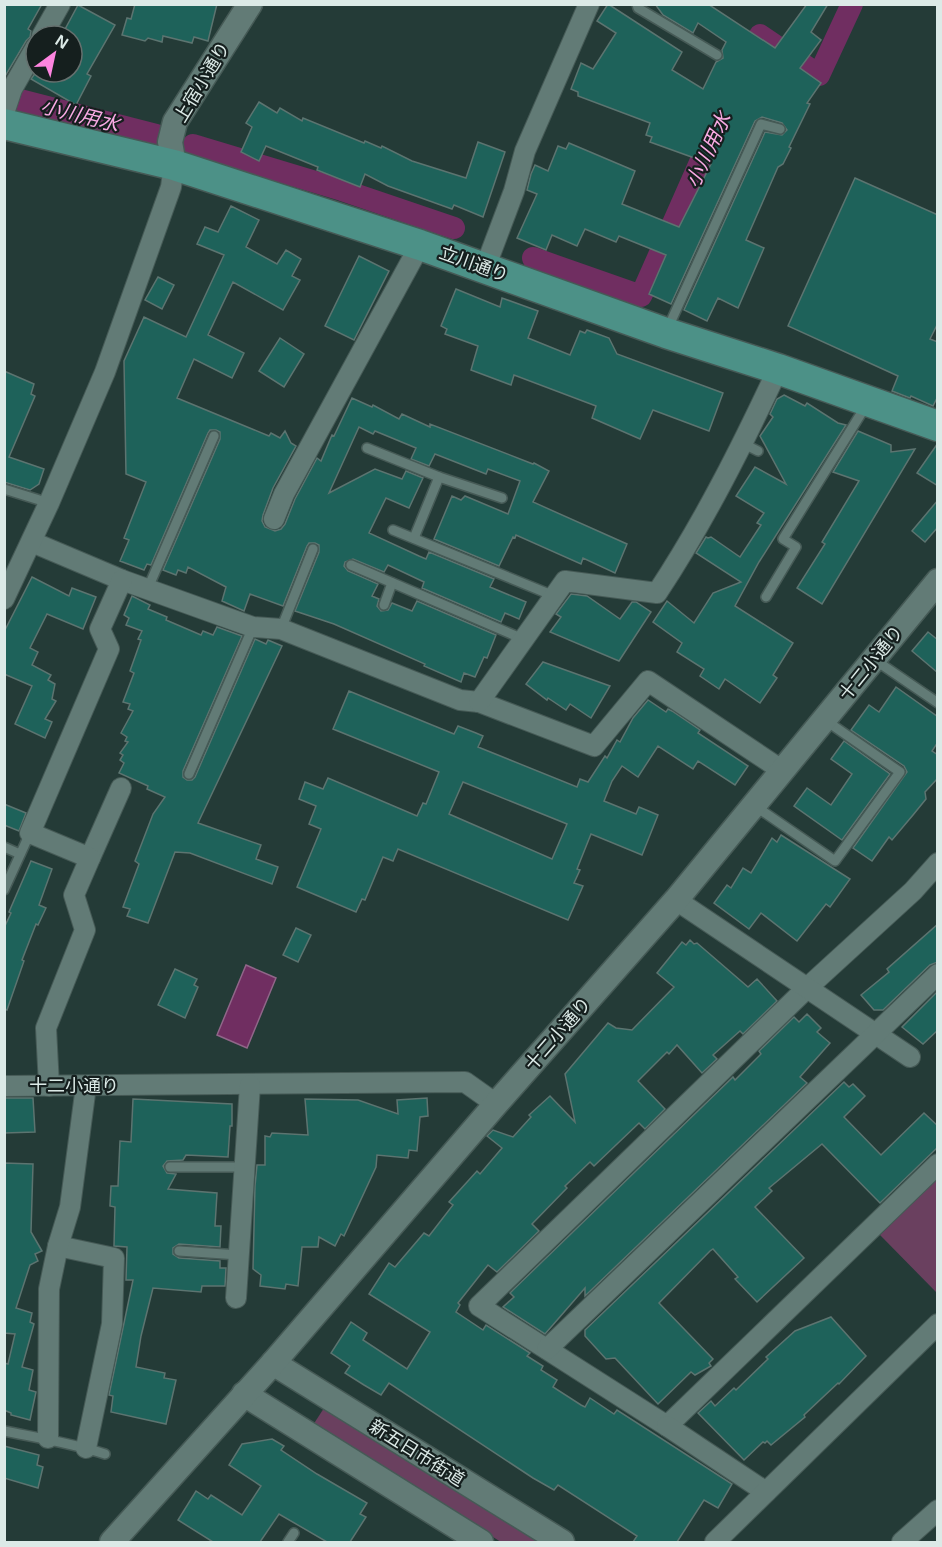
<svg xmlns="http://www.w3.org/2000/svg" width="942" height="1547" font-family="Arial,'Noto Sans JP',sans-serif">
<style>
.green{fill:#6a405f}
.water{fill:#702e61;stroke:#906689;stroke-width:1.5}
.lines{fill:none;stroke-linecap:round;stroke-linejoin:round}
.canal{stroke:#702e61;stroke-width:22}
.building{fill:#1e625a;stroke:#5c7470;stroke-width:1.5;fill-rule:evenodd}
.service-casing{stroke:#465a56;stroke-width:12}
.minor-casing{stroke:#465a56;stroke-width:22}
.tertiary-casing{stroke:#465a56;stroke-width:27}
.primary-casing{stroke:#465a56;stroke-width:33}
.service{stroke:#627b76;stroke-width:9}
.minor{stroke:#627b76;stroke-width:20}
.tertiary{stroke:#627b76;stroke-width:24}
.primary{stroke:#4c9187;stroke-width:30}
.labels{text-anchor:middle;dominant-baseline:central;stroke-width:4.5;stroke-linejoin:round;paint-order:stroke}
.street-label{font-size:18px;fill:#dceae7;stroke:#151f1e}
.water-label{font-size:20px;font-style:italic;fill:#f9aae3;stroke:#151f1e}
</style>
<rect width="100%" height="100%" fill="#243b37"/>
<g class="green">
<polygon points="937,1179 937,1293 880,1235"/>
<polygon points="326,1405 545,1542 501,1542 313,1425"/>
</g>
<polygon class="water" points="246,965 276,978 247,1048 217,1035"/>
<g class="lines">
<g class="canal">
<polyline points="746,66 760,35 819,75 852,4"/>
<polyline points="4,96 156,135"/>
<polyline points="193,145 342,190 454,228"/>
<polyline points="533,258 641,296 713,133"/>
</g>
</g>
<g class="building">
<polygon points="4,4 42,4 28,29 31,31 30,37 26,41 4,78"/>
<polygon points="135,4 217,4 208,41 194,37 192,43 163,36 162,42 148,38 145,41 122,35 127,18 131,19"/>
<polygon points="608,4 682,52 672,70 703,89 716,62 723,58 722,50 726,42 698,23 693,33 663,15 655,4 708,4 775,48 807,4 828,4 811,32 821,40 800,68 821,83 807,103 810,104 789,147 791,148 783,164 778,167 746,240 764,248 738,308 718,298 707,321 684,310 765,132 782,135 787,130 782,123 762,117 755,121 671,304 649,294 666,255 619,236 616,242 585,229 577,246 552,235 546,250 517,238 537,194 527,190 531,174 535,165 548,171 558,146 566,149 569,143 635,171 622,204 679,227 711,164 650,142 652,137 646,135 650,123 578,96 578,92 571,89 581,63 593,69 616,33 597,21"/>
<polygon points="78,5 115,25 87,74 91,76 76,105 31,79 36,72 72,72 72,36 63,33"/>
<polygon points="259,102 277,113 280,108 302,121 303,118 364,143 365,141 381,148 382,146 412,161 466,178 478,142 505,152 483,217 454,205 452,209 438,204 388,186 365,174 360,187 317,170 318,167 266,146 259,161 241,152 252,127 246,123"/>
<polygon points="855,178 938,215 938,323 930,339 938,342 938,396 933,406 911,396 910,398 892,391 898,376 788,326"/>
<polygon points="231,206 259,220 246,247 277,264 286,250 301,259 292,276 300,280 283,310 233,282 208,335 244,353 232,378 194,359 177,398 269,436 271,433 280,438 285,431 291,443 296,446 273,488 263,515 262,521 265,527 275,531 281,529 285,524 295,499 317,458 321,461 332,435 334,436 352,398 372,407 373,405 399,419 402,414 430,427 430,424 533,464 534,463 549,471 533,502 627,544 615,573 583,558 581,564 516,535 515,538 513,537 499,566 434,539 452,496 461,500 465,496 508,514 520,481 488,469 486,474 435,454 429,466 411,459 416,448 375,431 373,434 359,427 329,493 375,469 402,479 406,471 423,478 409,508 386,498 369,533 419,556 426,559 429,552 494,579 490,587 526,602 519,619 505,613 501,622 422,588 424,582 388,565 384,572 353,559 345,562 344,566 348,571 378,584 372,596 379,599 377,606 381,611 388,610 392,603 412,611 417,601 496,635 487,658 484,657 475,677 464,673 461,682 424,666 425,664 334,624 295,611 319,552 319,545 315,543 309,543 307,546 283,606 250,594 244,611 222,601 226,587 188,567 186,573 178,570 176,575 163,570 220,439 220,432 216,430 210,430 208,433 151,565 147,564 144,570 120,561 129,540 124,538 146,482 126,474 124,361 144,317 186,337 224,255 197,244 205,227 218,232"/>
<polygon points="359,256 389,271 354,340 325,326"/>
<polygon points="158,277 174,285 162,309 145,300"/>
<polygon points="456,289 500,307 502,298 538,311 528,338 570,355 580,331 585,333 587,330 609,338 617,354 723,393 709,431 653,410 640,439 592,418 596,406 514,375 511,385 471,370 478,346 445,334 447,329 441,326"/>
<polygon points="280,338 304,354 284,387 259,371"/>
<polygon points="4,371 34,384 31,394 35,396 9,457 44,469 39,484 30,490 4,482"/>
<polygon points="784,395 805,406 807,403 838,423 846,425 759,562 735,606 793,643 773,675 777,678 760,703 725,679 719,689 700,676 704,669 677,652 682,643 653,622 667,601 694,623 713,593 741,582 696,553 706,537 708,538 711,537 740,557 761,525 757,523 764,513 736,496 755,467 786,484 760,436 773,417 770,414 777,399"/>
<polygon points="858,431 891,445 891,452 915,449 822,604 797,588 825,544 822,542 859,481 833,472"/>
<polygon points="938,443 938,486 917,473"/>
<polygon points="938,500 938,527 925,542 912,531"/>
<polygon points="32,577 69,596 72,588 96,597 83,629 47,614 30,648 38,652 32,665 51,675 48,680 55,684 52,699 56,701 45,719 52,722 45,738 15,724 32,686 4,674 4,632"/>
<polygon points="571,594 587,596 620,619 632,602 636,602 651,612 619,661 550,632 561,617 556,614"/>
<polygon points="132,596 150,605 148,609 167,617 166,620 201,635 203,631 213,635 217,627 242,636 183,771 183,777 187,780 192,780 195,777 255,639 266,644 268,640 282,646 198,823 261,845 256,859 278,867 272,884 190,853 175,852 148,923 127,916 130,909 123,907 139,864 135,861 153,814 165,797 147,789 148,786 119,773 124,763 120,760 123,755 120,753 128,742 125,741 127,737 121,733 133,711 128,709 130,704 123,702 134,673 130,671 141,640 138,639 142,631 126,625 129,618 124,615"/>
<polygon points="928,632 938,640 938,673 912,651"/>
<polygon points="543,662 610,686 591,718 570,704 566,710 548,698 547,700 526,684"/>
<polygon points="896,687 938,717 938,742 932,751 938,755 938,778 925,792 926,799 913,815 892,840 889,837 872,861 853,848 907,772 904,766 851,730 869,705 879,712"/>
<path d="M349,691L454,734L458,726L476,733L483,736L478,747L577,787L580,779L588,782L605,756L607,758L617,740L620,742L633,718L648,700L666,712L668,709L672,711L700,730L698,733L748,766L735,785L698,761L693,769L658,746L638,777L622,766L612,781L604,801L636,814L639,807L658,815L642,855L591,834L577,869L580,870L574,883L583,886L568,920L398,849L393,861L383,857L365,900L362,899L356,912L297,887L321,829L309,824L316,806L299,799L305,782L323,789L328,778L417,816L423,803L426,804L439,772L333,729ZM463,782L567,824L552,859L449,814Z"/>
<polygon points="844,741 890,774 842,840 794,806 807,788 831,805 852,774 831,759"/>
<polygon points="4,804 26,813 19,831 4,825"/>
<polygon points="781,835 850,879 830,907 826,904 797,941 761,913 749,929 714,903 727,885 731,888 743,868 751,873 772,838 777,842"/>
<polygon points="31,861 52,869 39,905 46,908 38,925 36,924 22,960 24,961 7,1010 4,1009 4,928 11,913 9,912"/>
<polygon points="938,924 938,962 930,965 883,1010 874,1010 861,995 889,972 887,969"/>
<polygon points="296,928 311,935 298,962 283,955"/>
<polygon points="690,940 694,944 697,943 748,987 757,979 777,1001 743,1034 740,1031 713,1055 717,1059 702,1073 677,1045 669,1054 667,1052 638,1081 665,1109 645,1129 639,1123 594,1166 590,1162 565,1186 567,1188 532,1224 539,1231 497,1272 488,1265 458,1303 460,1305 456,1312 483,1330 486,1325 530,1353 527,1356 543,1366 541,1370 557,1380 553,1387 581,1405 585,1407 590,1398 614,1414 617,1410 732,1484 718,1508 704,1500 677,1542 633,1542 637,1536 558,1485 554,1490 533,1478 389,1383 381,1395 364,1385 345,1373 350,1366 331,1353 351,1322 367,1333 363,1340 407,1369 430,1332 369,1294 389,1263 395,1267 424,1233 429,1236 453,1205 449,1202 477,1171 480,1174 502,1148 487,1136 493,1130 513,1137 531,1117 529,1115 550,1096 575,1122 565,1074 608,1023 616,1028 632,1030 674,987 657,973 682,942 686,945"/>
<polygon points="175,969 197,979 194,985 198,987 185,1018 158,1005"/>
<polygon points="938,991 938,1030 923,1044 902,1027"/>
<polygon points="807,1014 821,1028 817,1032 830,1043 800,1077 807,1083 585,1296 585,1288 545,1334 503,1307 514,1297 510,1293 515,1288 733,1077 735,1080 761,1054 759,1051 794,1017 799,1022"/>
<polygon points="844,1082 849,1087 853,1084 865,1096 844,1117 881,1155 924,1113 938,1126 938,1147 880,1203 822,1144 769,1188 772,1191 755,1207 804,1258 757,1302 735,1279 738,1277 713,1249 710,1251 659,1303 713,1359 709,1363 711,1366 695,1375 691,1372 658,1404 615,1358 606,1359 585,1336 585,1330"/>
<polygon points="4,1098 33,1098 35,1132 4,1133"/>
<polygon points="427,1098 428,1116 420,1117 417,1151 409,1150 408,1158 377,1155 376,1167 344,1236 341,1234 335,1246 319,1237 318,1247 302,1247 298,1286 286,1284 285,1289 260,1286 261,1275 253,1269 255,1186 257,1165 265,1165 265,1136 270,1137 272,1133 308,1135 305,1099 358,1100 398,1114 397,1100"/>
<polygon points="133,1099 232,1104 232,1126 230,1126 228,1157 186,1155 183,1160 167,1161 163,1166 167,1173 176,1174 168,1189 217,1193 215,1226 221,1226 220,1247 179,1244 173,1248 173,1254 179,1258 220,1261 220,1268 226,1268 225,1286 202,1286 201,1292 153,1288 141,1336 136,1367 165,1373 164,1378 176,1380 166,1424 111,1412 113,1396 109,1395 133,1280 126,1280 127,1247 114,1246 115,1207 110,1206 111,1186 118,1186 120,1141 131,1142"/>
<polygon points="4,1163 33,1164 31,1232 42,1251 35,1254 38,1261 30,1265 16,1308 32,1313 30,1322 34,1324 22,1367 33,1370 29,1390 36,1392 30,1420 11,1415 11,1413 4,1410 4,1363 8,1364 15,1334 4,1333"/>
<polygon points="831,1317 866,1356 839,1384 838,1383 804,1415 805,1417 771,1445 767,1441 765,1443 763,1442 744,1460 698,1413 711,1401 715,1406 734,1388 736,1390 768,1359 766,1357 795,1331"/>
<polygon points="272,1439 284,1446 281,1450 317,1474 367,1503 360,1514 366,1517 350,1542 327,1542 279,1514 260,1542 213,1542 178,1520 196,1491 208,1499 211,1495 242,1515 261,1486 229,1465 242,1444"/>
<polygon points="4,1446 39,1455 37,1465 43,1467 38,1488 4,1478"/>
</g>
<g class="lines">
<defs>
<g id="service">
<polyline points="637,4 638,8 717,55"/>
<polyline points="667,330 761,124 780,129"/>
<polyline points="742,443 758,451"/>
<polyline points="367,448 439,477 502,498"/>
<polyline points="4,489 49,503"/>
<polyline points="393,530 554,596"/>
<polyline points="414,538 439,477"/>
<polyline points="351,565 523,639"/>
<polyline points="148,588 214,436"/>
<polyline points="766,597 796,547 783,539 867,404"/>
<polyline points="384,605 392,583"/>
<polyline points="281,629 313,549"/>
<polyline points="875,660 938,703"/>
<polyline points="189,774 253,627"/>
<polyline points="755,806 835,861 900,772 825,720"/>
<polyline points="4,847 20,854"/>
<polyline points="4,890 30,833"/>
<polyline points="170,1167 245,1167"/>
<polyline points="179,1251 239,1255"/>
<path d="M4,1431C39,1438 72,1443 105,1454"/>
<polyline points="288,1542 294,1533"/>
</g>
<g id="minor">
<polyline points="42,36 60,4"/>
<polyline points="4,113 12,89 36,47"/>
<polyline points="485,268 514,191 525,151 589,4"/>
<polyline points="274,519 284,494 420,245"/>
<polyline points="32,542 122,580 253,627 281,629 460,700 479,702 594,746 648,681 783,771"/>
<polyline points="4,599 49,503 105,372 171,187 174,165"/>
<path d="M479,702L565,581L657,593C704,522 742,446 778,369"/>
<polyline points="90,858 121,788"/>
<polyline points="938,863 913,891 807,988 479,1306 667,1426 938,1164"/>
<polyline points="676,900 910,1057"/>
<polyline points="4,1086 465,1082 496,1104"/>
<polyline points="49,1086 46,1028 85,930 74,895 90,858 30,833 109,649 100,629 122,580"/>
<polyline points="58,1246 114,1258 112,1324 86,1448"/>
<polyline points="236,1298 250,1085"/>
<polyline points="547,1349 938,974"/>
<polyline points="667,1426 766,1492"/>
<polyline points="48,1438 49,1289 58,1246 70,1207 86,1086"/>
<polyline points="715,1542 938,1324"/>
<polyline points="902,1542 938,1510"/>
</g>
<g id="tertiary">
<polyline points="174,165 170,142 175,122 250,4"/>
<polyline points="273,1363 562,1542"/>
<polyline points="244,1394 481,1542"/>
<polyline points="112,1542 273,1363 496,1104 676,900 938,581"/>
</g>
<polyline id="primary" points="4,124 174,165 420,245 666,333 778,369 938,426"/>
</defs>
<use href="#service" class="service-casing"/>
<use href="#minor" class="minor-casing"/>
<use href="#tertiary" class="tertiary-casing"/>
<use href="#primary" class="primary-casing"/>
<use href="#service" class="service"/>
<use href="#minor" class="minor"/>
<use href="#tertiary" class="tertiary"/>
<use href="#primary" class="primary"/>
</g>
<g class="labels">
<g class="street-label">
<text transform="translate(202 82) rotate(-59)">上宿小通り</text>
<text transform="translate(474 264) rotate(20)">立川通り</text>
<text transform="translate(871 663) rotate(-51)">十二小通り</text>
<text transform="translate(558 1034) rotate(-49)">十二小通り</text>
<text x="74" y="1086">十二小通り</text>
<text transform="translate(417 1453) rotate(32)">新五日市街道</text>
</g>
<g class="water-label">
<text transform="translate(80 115) rotate(14)">小川用水</text>
<text transform="translate(708 150) rotate(-65)">小川用水</text>
</g>
</g>
<rect width="942" height="1547" fill="none" stroke="#dceae7" stroke-width="12"/>
<g transform="translate(54 54) rotate(33)"><circle r="28" fill="#151f1e" stroke="#65706e" stroke-width="1.5"/>
<path d="M0-4.5L10 22L0 15L-10 22Z" fill="#fe85e0"/>
<text y="-9" font-size="16" font-weight="bold" text-anchor="middle" fill="#dceae7">N</text>
</g>
</svg>
